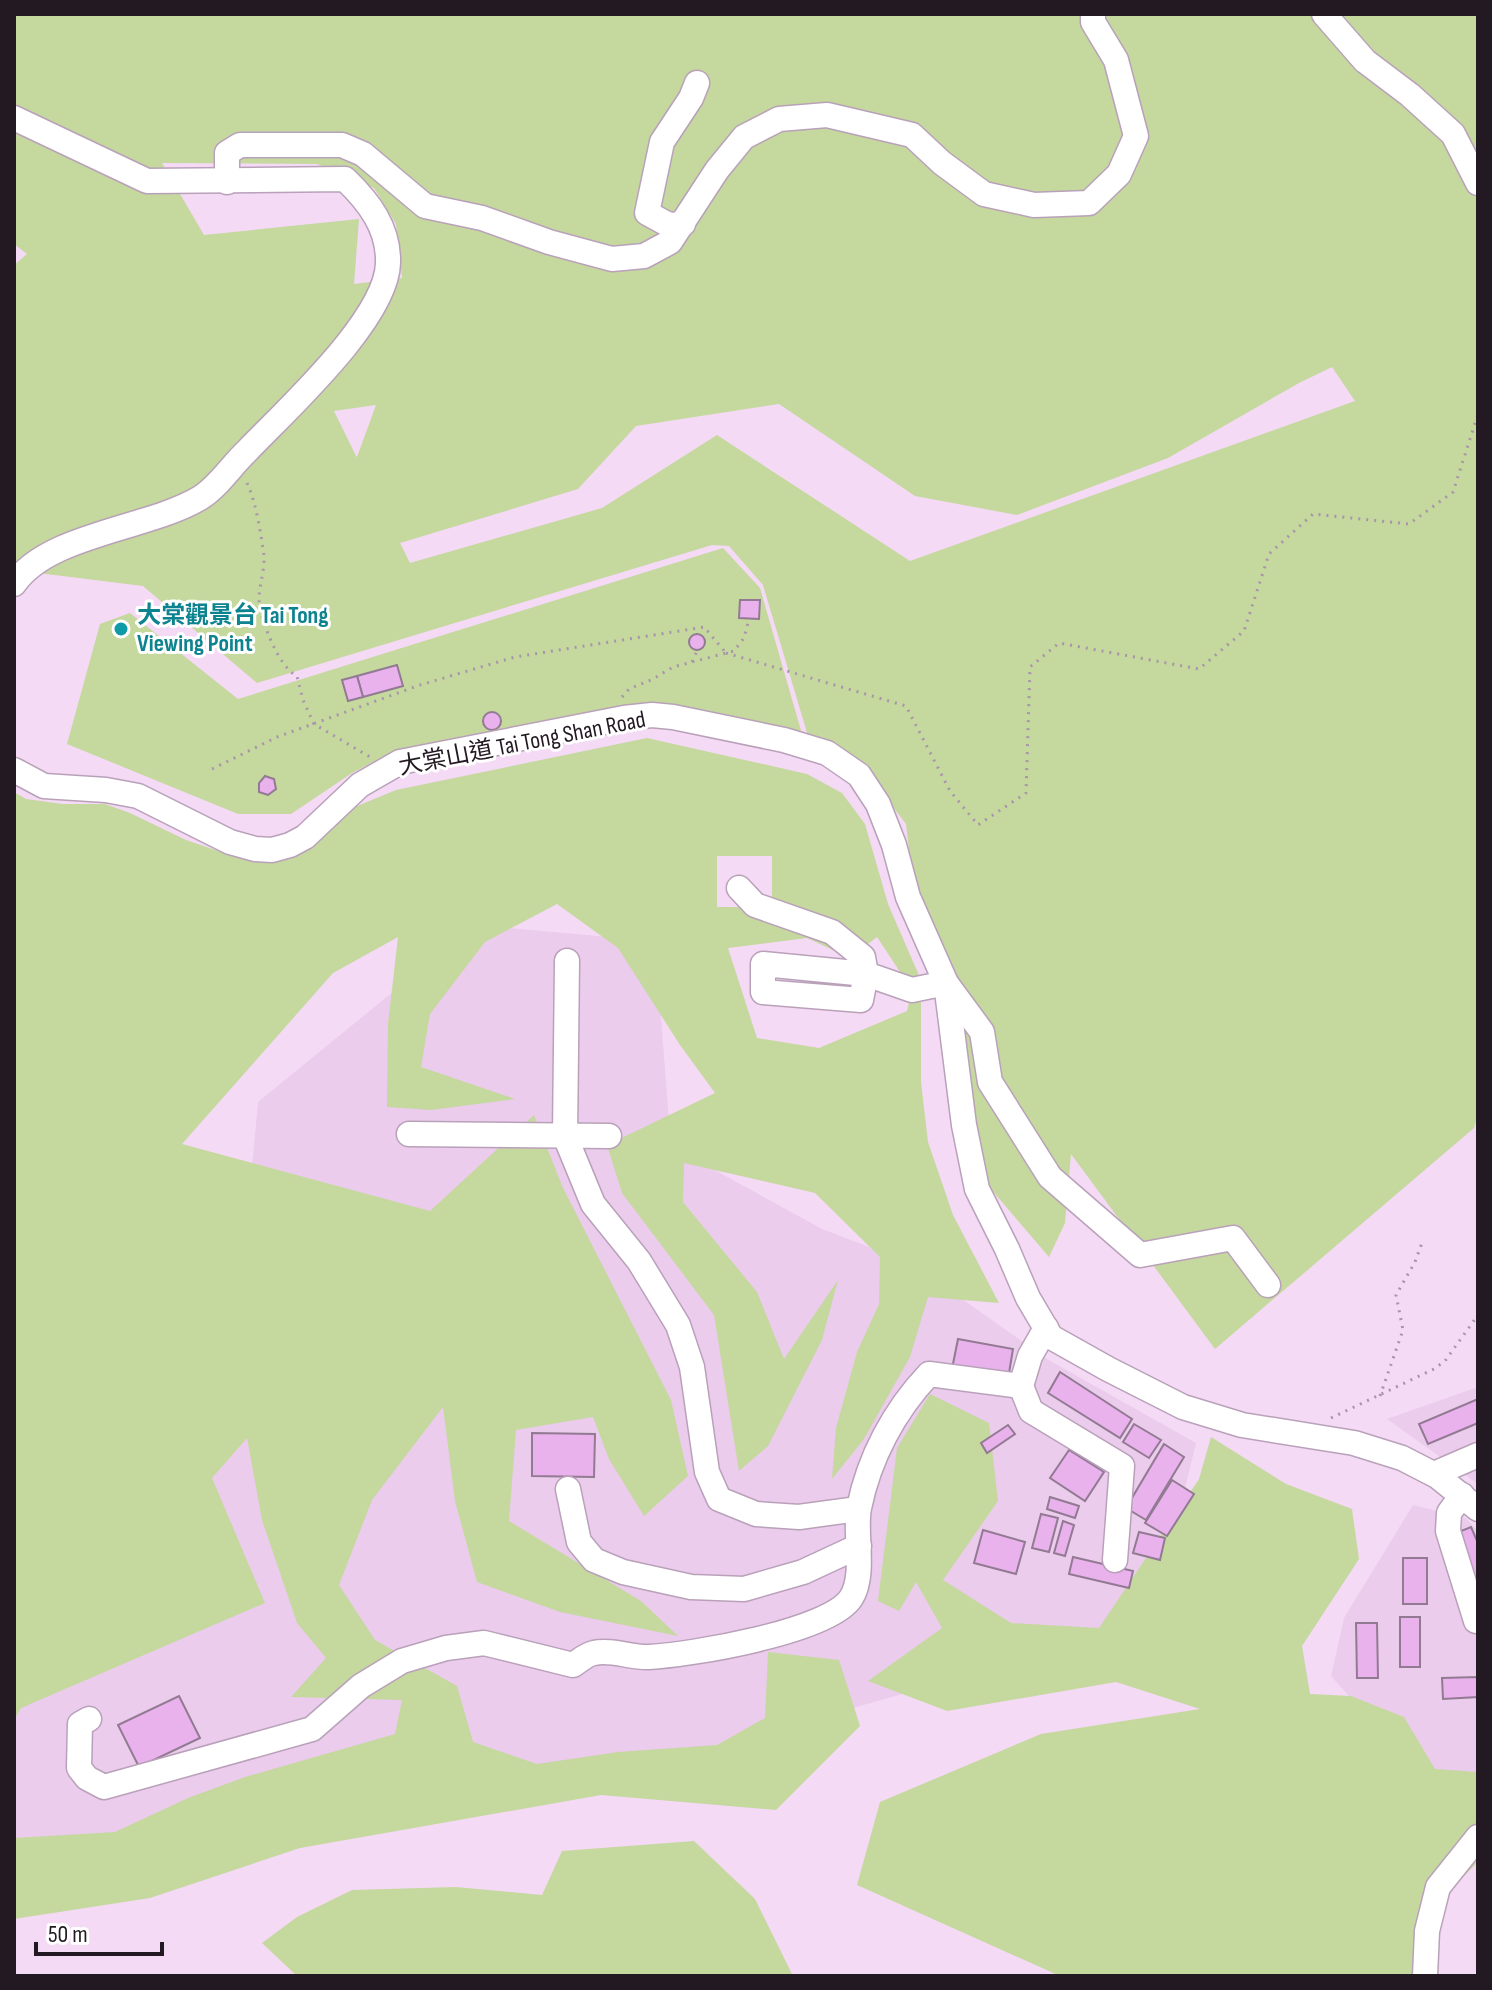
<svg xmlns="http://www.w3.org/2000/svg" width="1492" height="1990" font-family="'Sofia Sans Condensed','Noto Sans TC',sans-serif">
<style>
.built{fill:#ebccec}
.green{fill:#c5d89e;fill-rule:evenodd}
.building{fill:#e9b2ed;stroke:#917a92;stroke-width:2}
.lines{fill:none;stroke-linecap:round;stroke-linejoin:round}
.minor-casing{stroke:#b9a1ba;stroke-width:27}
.path{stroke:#a995aa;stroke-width:3;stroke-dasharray:2 6;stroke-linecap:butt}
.minor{stroke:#fff;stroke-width:24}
.culture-dot{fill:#0f9aa8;stroke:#fff;stroke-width:3}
.labels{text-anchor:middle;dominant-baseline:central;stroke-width:6;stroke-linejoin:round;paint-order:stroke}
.culture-label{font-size:24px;font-weight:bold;fill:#0d838f;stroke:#fff;text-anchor:start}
.street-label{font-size:24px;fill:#221922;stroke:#fff}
</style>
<rect width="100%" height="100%" fill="#f4daf5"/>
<g class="built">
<polygon points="475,925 655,941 671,1146 822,1229 911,1263 1047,1359 1196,1443 1156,1609 1073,1646 604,1778 14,1857 14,1729 18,1659 247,1221 258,1102"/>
<polygon points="1478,1387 1478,1484 1387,1419"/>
<polygon points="1413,1505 1466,1518 1478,1532 1478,1787 1430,1786 1331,1676 1344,1618"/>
</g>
<g class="green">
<path d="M14,14H1478V1115L1474,1128L1215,1349L1071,1154L1065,1223L1049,1257L984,1181L914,892L906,824L866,772L808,736L763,585L729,546L712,545L257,683L143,586L14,570V265L27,254L14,244ZM162,163L317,164L374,188L396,224L402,278L354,284L359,219L204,235ZM1332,367L1355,401L910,561L717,435L602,508L410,563L400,543L578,489L636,426L779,404L915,496L1017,515L1168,458L1299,383ZM376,405L357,457L356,456L334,411Z"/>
<polygon points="723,548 760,588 804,741 601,713 389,754 352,773 291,814 238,814 67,744 100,624 130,613 238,699"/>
<path d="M647,738L807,774L842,793L865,824L888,904L921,980V1082L928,1142L953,1215L999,1303L928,1297L910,1357L864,1439L832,1479L836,1428L857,1352L879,1304L880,1257L815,1193L684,1163L683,1202L757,1292L784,1359L838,1280L822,1340L768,1446L739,1471L714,1315L622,1193L607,1145L715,1093L680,1045L618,948L557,904L485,942L430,1014L421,1067L515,1099L431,1110L387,1107L388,1024L398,937L333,973L182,1144L430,1211L534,1115L563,1188L671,1400L688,1476L644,1516L609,1459L593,1417L516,1430L509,1521L641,1601L678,1636L560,1612L477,1582L455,1501L443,1407L372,1500L339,1585L375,1640L457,1686L473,1742L537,1764L618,1752L717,1745L765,1718L768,1652L839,1660L860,1726L776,1810L601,1795L300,1848L150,1898L14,1919V1838L115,1832L188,1798L245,1777L395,1734L402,1700L291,1697L326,1658L297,1623L262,1520L247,1438L212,1478L265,1603L21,1708L14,1720V792L26,799L63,804H105L130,813L186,840L230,855L278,858L350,809L396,790ZM717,856H772V907H717ZM877,937L912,990L907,1011L819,1048L757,1038L728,948L807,938L850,958Z"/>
<polygon points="930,1394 989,1423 998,1501 943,1580 1011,1623 1099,1628 1199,1479 1211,1437 1286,1484 1352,1509 1359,1559 1302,1646 1310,1694 1351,1696 1404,1717 1435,1769 1478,1772 1478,1862 1455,1885 1434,1925 1412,1976 1060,1976 857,1885 880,1802 1041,1734 1200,1709 1116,1682 947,1711 868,1681 942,1628 916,1582 899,1611 878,1601 897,1448"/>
<polygon points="694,1841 755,1899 793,1976 297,1976 262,1943 297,1917 352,1890 456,1887 542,1895 562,1851"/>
</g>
<g class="building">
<polygon points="740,600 760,600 759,619 739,618"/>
<circle cx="697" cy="642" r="8"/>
<polygon points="397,665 403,686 363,697 357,676"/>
<polygon points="357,676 363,697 348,701 342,680"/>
<circle cx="492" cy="721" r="9"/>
<polygon points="265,776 274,779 276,789 268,795 259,792 259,783"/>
<polygon points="958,1339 1013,1349 1008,1379 952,1369"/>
<polygon points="1060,1372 1132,1419 1120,1438 1048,1393"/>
<polygon points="1478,1399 1478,1423 1428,1444 1419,1424"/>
<polygon points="1134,1424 1161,1440 1149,1458 1123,1442"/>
<polygon points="1008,1425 1015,1434 987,1453 981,1443"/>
<polygon points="532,1433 595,1434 594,1477 532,1476"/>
<polygon points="1164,1444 1184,1457 1146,1520 1126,1508"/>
<polygon points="1069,1450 1104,1472 1085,1501 1050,1478"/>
<polygon points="1172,1480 1194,1494 1167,1536 1145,1523"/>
<polygon points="1050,1497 1079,1506 1075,1518 1047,1509"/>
<polygon points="1041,1514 1058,1518 1049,1552 1032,1548"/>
<polygon points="1063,1521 1074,1525 1065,1556 1054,1553"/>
<polygon points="1471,1527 1478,1543 1478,1586 1456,1533"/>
<polygon points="983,1530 1025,1542 1016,1574 974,1563"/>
<polygon points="1139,1532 1165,1538 1160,1560 1133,1553"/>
<polygon points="1073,1557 1133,1571 1129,1588 1069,1574"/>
<rect x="1403" y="1558" width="24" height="46"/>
<rect x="1400" y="1617" width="20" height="50"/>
<polygon points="1356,1623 1377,1623 1378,1678 1357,1678"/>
<polygon points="1478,1677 1478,1697 1443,1699 1442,1678"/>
<polygon points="179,1696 200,1738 139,1767 118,1725"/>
</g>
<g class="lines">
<defs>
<g id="minor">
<polyline points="1324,14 1365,61 1410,95 1453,134 1478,183"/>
<path d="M14,118L147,181L345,179C369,202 389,228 388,263C387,319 285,411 247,451C231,466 218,487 200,498C148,529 48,534 14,584"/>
<polyline points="227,182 227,153 240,145 342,145 363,154 425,206 482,218 549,242 612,259 644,256 670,242 717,170 744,137 779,119 827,115 912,135 942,163 984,194 1034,205 1089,203 1119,174 1136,136 1116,60 1093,22 1093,14"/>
<polyline points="683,224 669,225 647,213 662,142 691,98 697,83"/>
<polyline points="14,770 44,786 106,790 138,796 230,842 255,849 272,850 290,845 305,837 360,785 400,762 624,718 652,715 673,717 784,740 827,753 859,775 878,804 894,845 908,897 946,983 964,1125 977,1189 1007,1249 1028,1298 1051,1337 1108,1369 1183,1407 1242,1425 1354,1443 1402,1458 1437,1476 1478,1509"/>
<polyline points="739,888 755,905 832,932 863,957 866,974 861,1000 763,992 763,964 866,974 912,990 946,983 982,1032 990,1082 1050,1177 1140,1255 1233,1238 1268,1285"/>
<polyline points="567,961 565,1136 593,1204 639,1261 678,1325 692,1367 707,1472 719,1499 756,1514 799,1517 858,1509"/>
<polyline points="409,1134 609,1136"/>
<polyline points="1021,1386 1031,1411 1122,1466 1115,1560"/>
<polyline points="1434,1474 1478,1455"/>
<polyline points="568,1489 579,1542 594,1560 623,1572 691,1587 744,1589 803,1572 859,1546"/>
<polyline points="1462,1495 1449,1513 1448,1531 1476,1621"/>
<path d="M89,1719L80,1724L79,1768L87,1778L104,1787L312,1729L361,1686L402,1661L446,1648L484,1643L573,1665C579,1661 587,1654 594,1653C611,1649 632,1658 649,1657C689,1655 829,1632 851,1598C866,1575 854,1532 859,1508C869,1458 894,1411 929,1374L1021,1386L1030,1356L1046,1328"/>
<polyline points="1425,1976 1427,1931 1438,1887 1478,1837"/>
</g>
</defs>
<use href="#minor" class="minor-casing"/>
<g class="path">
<path d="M247,483C256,502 261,534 264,556C265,570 259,585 259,600C260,619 279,668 297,676L303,700L314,724L370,757"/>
<polyline points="726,653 906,706 950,791 978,825 1026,793 1030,667 1059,643 1199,669 1244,631 1269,554 1313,514 1409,524 1453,492 1478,414"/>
<polyline points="692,662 697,651"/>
<polyline points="622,697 629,689 653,679 673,667 734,651 744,638 749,619"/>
<polyline points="212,769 277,737 420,685 515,657 704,627 726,653"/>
<polyline points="1380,1396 1403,1330 1396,1295 1415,1262 1423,1240"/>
<polyline points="1331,1418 1434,1369 1445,1361 1478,1315"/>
</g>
<use href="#minor" class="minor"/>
</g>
<circle class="culture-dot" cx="121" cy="629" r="8"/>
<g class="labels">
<g class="culture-label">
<text x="137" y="615">大棠觀景台 Tai Tong<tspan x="137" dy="28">Viewing Point</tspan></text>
</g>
<g class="street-label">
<text transform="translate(522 743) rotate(-11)">大棠山道 Tai Tong Shan Road</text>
</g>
</g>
<rect width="1492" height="1990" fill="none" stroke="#221922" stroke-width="32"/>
<path d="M36 1942v12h126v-12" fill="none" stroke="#221922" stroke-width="4"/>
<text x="48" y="1942" font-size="24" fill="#221922" stroke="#ffffff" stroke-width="6" paint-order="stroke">50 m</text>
</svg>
